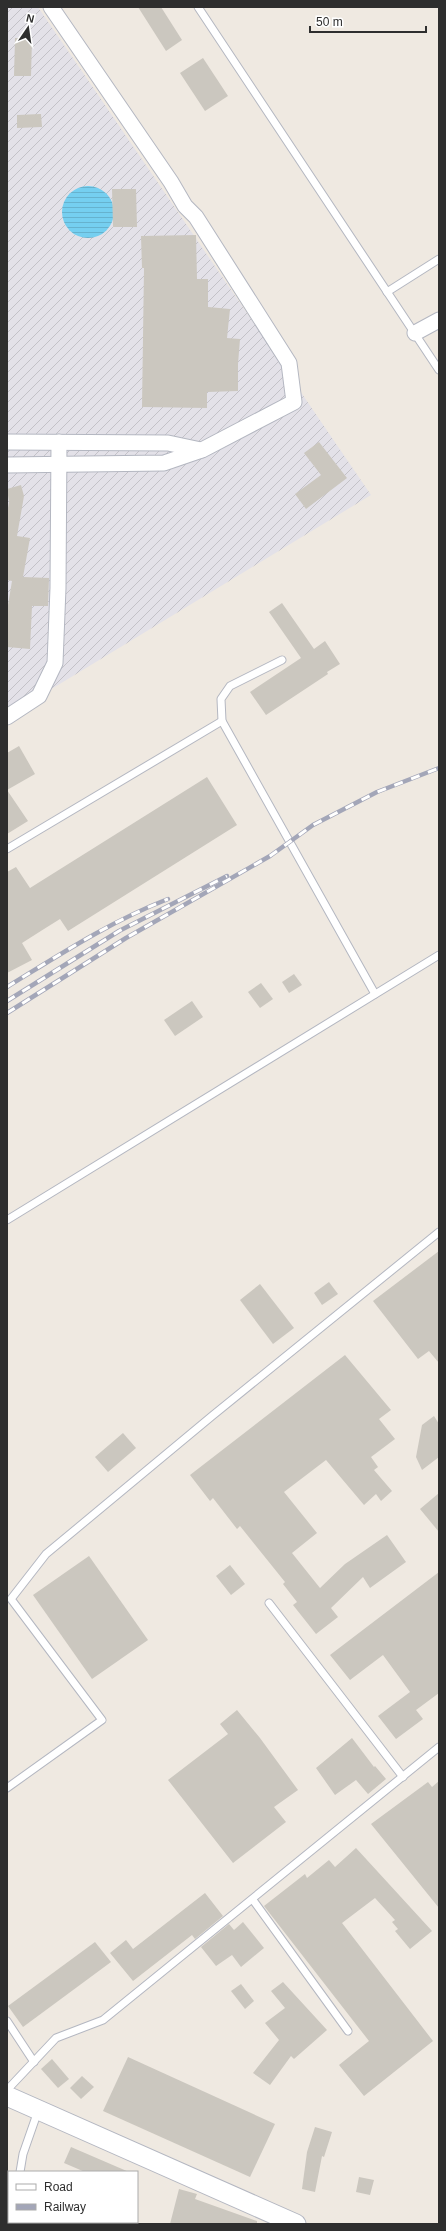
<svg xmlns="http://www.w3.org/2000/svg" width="446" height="2231" font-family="Arial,sans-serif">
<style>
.industrial{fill:url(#industrial-furrows)}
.water{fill:url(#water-rules)}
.building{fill:#cbc7bf}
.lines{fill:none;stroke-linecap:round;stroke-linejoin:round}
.service-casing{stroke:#b4b7c1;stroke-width:9}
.minor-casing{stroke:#b4b7c1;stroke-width:17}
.tertiary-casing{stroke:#b4b7c1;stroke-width:21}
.service{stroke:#fff;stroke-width:7}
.minor{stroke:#fff;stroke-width:15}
.tertiary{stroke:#fff;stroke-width:19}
.rail-casing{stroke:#a3a6b8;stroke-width:4.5}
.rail{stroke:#fff;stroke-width:3;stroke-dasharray:9;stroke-linecap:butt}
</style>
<defs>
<pattern id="industrial-furrows" width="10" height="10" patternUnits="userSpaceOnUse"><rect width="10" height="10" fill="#e3e1e8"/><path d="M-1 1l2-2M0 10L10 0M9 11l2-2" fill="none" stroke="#c3c1c7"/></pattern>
<pattern id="water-rules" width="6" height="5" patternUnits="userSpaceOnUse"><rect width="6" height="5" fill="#75cff0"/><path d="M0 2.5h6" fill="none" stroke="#66b2ce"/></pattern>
</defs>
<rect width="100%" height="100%" fill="#efe9e1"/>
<polygon class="industrial" points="7,7 38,7 371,495 7,716"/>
<circle class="water" cx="88" cy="212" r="26"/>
<g class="building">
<polygon points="138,7 161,7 182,40 166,51"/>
<polygon points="15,38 32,38 31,76 14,76"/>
<polygon points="203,58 228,96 205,111 180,73"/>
<polygon points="41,114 42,127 17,128 17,115"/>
<polygon points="112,189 136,189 137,227 113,227"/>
<polygon points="196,235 197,279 208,279 208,307 230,309 227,338 240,339 238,364 238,391 207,392 207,408 142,407 144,268 142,268 141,236"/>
<polygon points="319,442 347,478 306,509 295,494 321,475 304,453"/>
<polygon points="21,485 24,496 17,536 30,538 23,577 49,578 48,606 32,606 30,649 7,647 7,611 12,581 7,580 7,514 9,502 7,489"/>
<polygon points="282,603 314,649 325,641 340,664 327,672 328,674 266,715 250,692 301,658 269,612"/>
<polygon points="19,746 35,774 7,790 28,821 7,834 7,753"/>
<polygon points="207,777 237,825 68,931 60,919 44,929 22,943 32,960 7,973 7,872 16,867 30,888"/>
<polygon points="294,974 302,985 289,993 282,982"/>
<polygon points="261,983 273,999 260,1008 248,992"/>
<polygon points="192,1001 203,1017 175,1036 164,1020"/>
<polygon points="439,1251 439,1363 429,1351 418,1359 373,1301"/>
<polygon points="329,1282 338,1294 322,1305 314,1293"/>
<polygon points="260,1284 294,1328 273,1344 240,1300"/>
<polygon points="345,1355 391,1410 379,1419 395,1439 371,1457 378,1467 374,1470 392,1491 381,1501 376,1494 364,1505 326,1460 284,1492 317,1533 292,1553 320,1588 345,1564 387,1535 406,1562 370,1588 363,1577 331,1608 338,1617 316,1634 293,1605 297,1602 283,1584 285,1582 240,1526 237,1529 213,1498 210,1501 190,1475"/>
<polygon points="434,1416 439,1424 439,1457 422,1470 416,1457 422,1425"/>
<polygon points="123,1433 136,1448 108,1472 95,1457"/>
<polygon points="439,1493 439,1532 420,1509"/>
<polygon points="89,1556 148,1640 92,1679 33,1595"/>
<polygon points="230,1565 245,1584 231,1595 216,1576"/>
<polygon points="439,1572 439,1693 416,1710 423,1719 396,1739 378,1716 410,1692 383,1655 350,1680 330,1655"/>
<polygon points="237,1710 260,1738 298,1790 274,1807 286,1822 233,1863 168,1780 228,1734 220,1724"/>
<polygon points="352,1738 374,1767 375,1766 386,1779 368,1794 356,1780 335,1795 316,1768"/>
<polygon points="439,1781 439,1908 371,1824 428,1782 432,1787"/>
<polygon points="356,1848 432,1931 410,1949 395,1931 398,1929 392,1922 395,1920 375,1898 342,1923 433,2041 364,2096 339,2065 369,2041 264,1906 305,1874 307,1878 329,1860 335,1867"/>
<polygon points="205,1893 223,1916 195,1939 192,1935 133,1981 110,1953 126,1940 133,1949"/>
<polygon points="243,1922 264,1948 241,1967 232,1955 216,1966 201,1947 229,1924 234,1930"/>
<polygon points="95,1942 111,1962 23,2027 8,2006"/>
<polygon points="283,1982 327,2030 294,2059 291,2056 270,2085 253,2073 279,2040 265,2023 285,2008 271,1991"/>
<polygon points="241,1984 254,2001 245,2009 231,1991"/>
<polygon points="128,2057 275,2124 250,2177 103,2111"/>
<polygon points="52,2059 69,2079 58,2088 41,2069"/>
<polygon points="82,2076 94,2087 81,2099 70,2088"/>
<polygon points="315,2127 332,2132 324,2157 322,2156 315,2192 302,2189 307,2152"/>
<polygon points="71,2147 129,2172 85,2172 64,2163"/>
<polygon points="359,2177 374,2180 370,2195 356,2192"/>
<polygon points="179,2189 197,2194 195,2199 257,2221 257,2224 170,2224"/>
</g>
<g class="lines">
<defs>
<g id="service">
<polyline points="198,7 439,370"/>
<polyline points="387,292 439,259"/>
<polyline points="282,660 230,686 221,699 222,721 375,994"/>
<polyline points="7,849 222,721"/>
<polyline points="7,1220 439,955"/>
<polyline points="269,1603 403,1777"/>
<polyline points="7,1788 102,1720 11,1599 46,1554 212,1416 439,1232"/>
<polyline points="253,1900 348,2031"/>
<polyline points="7,2021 34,2062"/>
<polyline points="7,2090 56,2038 103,2020 439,1747"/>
<polyline points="20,2172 23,2154 38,2111"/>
<polyline points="10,2224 10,2222"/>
</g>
<g id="minor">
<polyline points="415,333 439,320"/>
<polyline points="7,442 168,443 201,450"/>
<polyline points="7,465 164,463 202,450 294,402 289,363 196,217 185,206 171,182 51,7"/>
<polyline points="7,717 39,696 55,663 58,588 59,442"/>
</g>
<polyline id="tertiary" points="7,2096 296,2224"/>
</defs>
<use href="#service" class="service-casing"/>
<use href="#minor" class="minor-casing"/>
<use href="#tertiary" class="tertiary-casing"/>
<use href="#service" class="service"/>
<use href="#minor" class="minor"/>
<use href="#tertiary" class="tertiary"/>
<defs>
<g id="rail">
<path d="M7,987C59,955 111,921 168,899"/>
<polyline points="7,1001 119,931 227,876"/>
<polyline points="7,1013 126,938 270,856 313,825 377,792 439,768"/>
</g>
</defs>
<use href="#rail" class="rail-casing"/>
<use href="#rail" class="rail"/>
</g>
<rect width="446" height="2231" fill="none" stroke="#2e2e2e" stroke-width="16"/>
<rect x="8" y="2171" width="130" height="52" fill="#ffffff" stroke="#ababab"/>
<rect x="16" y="2184" width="20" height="6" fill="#ffffff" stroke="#ababab"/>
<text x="44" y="2191" font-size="12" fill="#2e2e2e">Road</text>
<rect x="16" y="2204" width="20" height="6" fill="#a3a6b8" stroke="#ababab"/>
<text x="44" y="2211" font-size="12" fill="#2e2e2e">Railway</text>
<g transform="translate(28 28) rotate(13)" stroke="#ffffff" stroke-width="3" paint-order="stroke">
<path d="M0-3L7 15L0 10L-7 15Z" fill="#2e2e2e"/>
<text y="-6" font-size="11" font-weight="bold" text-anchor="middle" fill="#2e2e2e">N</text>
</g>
<path d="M310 26v6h116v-6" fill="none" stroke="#2e2e2e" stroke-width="2"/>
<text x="316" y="26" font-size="12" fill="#2e2e2e" stroke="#ffffff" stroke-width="3" paint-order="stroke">50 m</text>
</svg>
